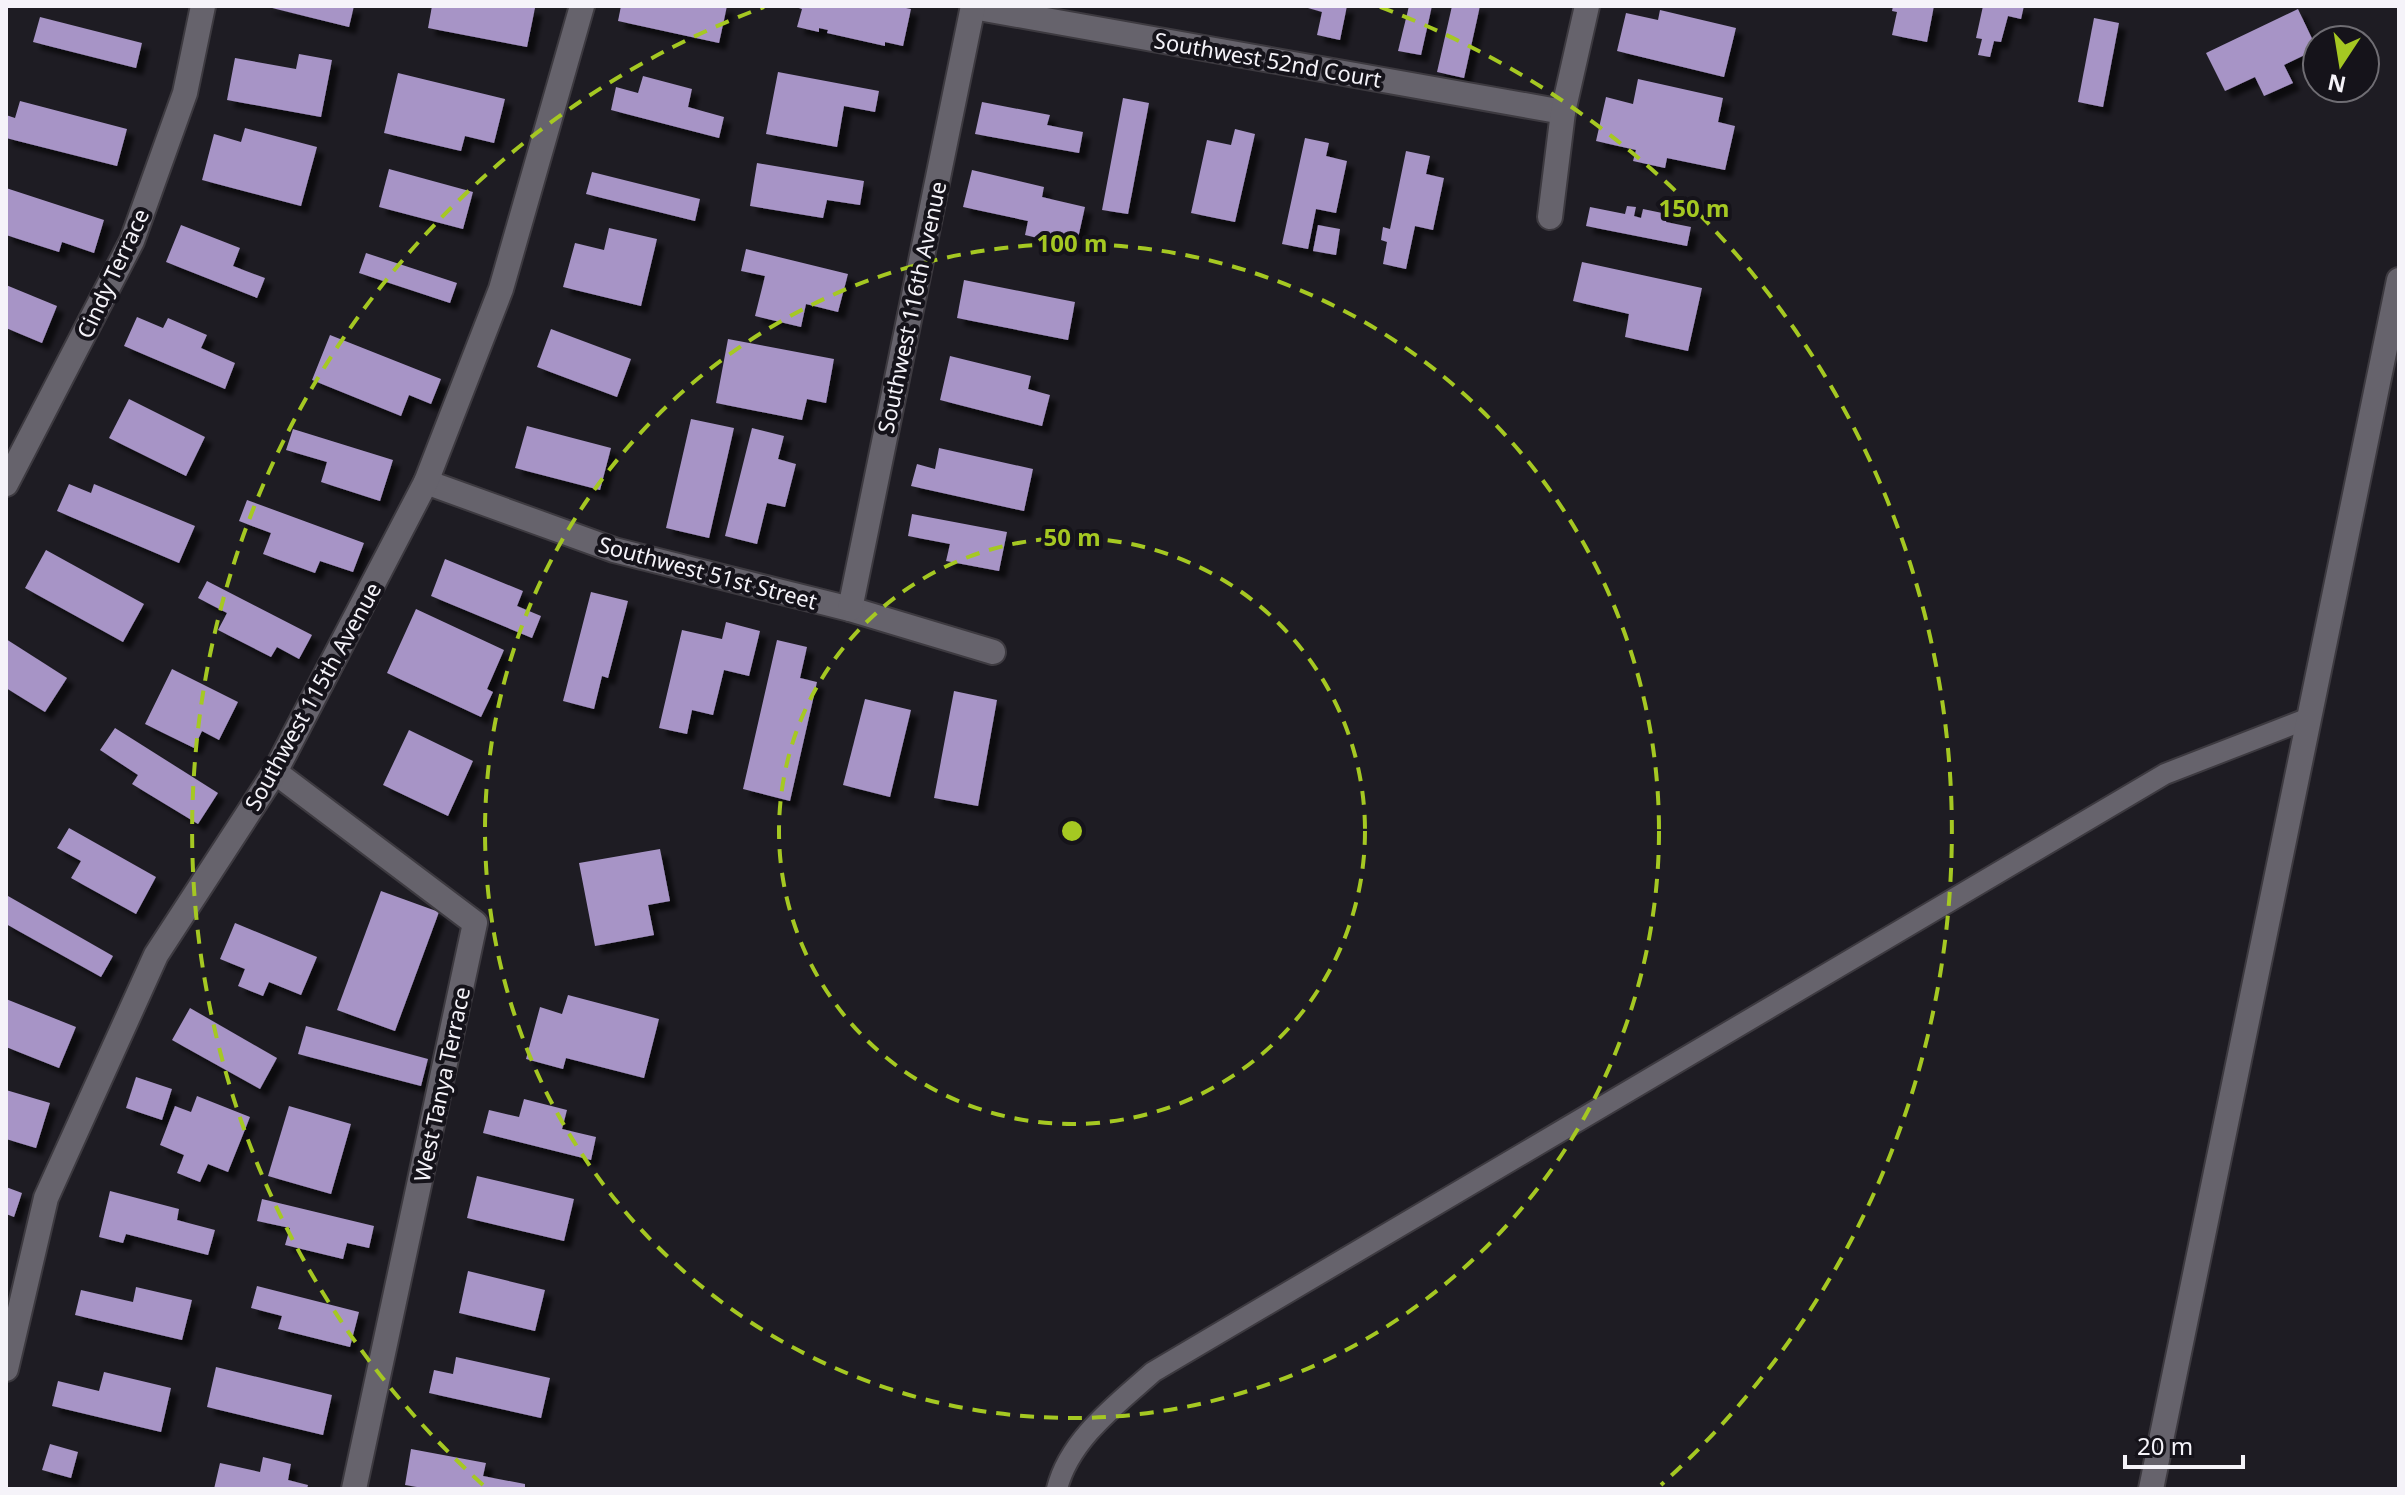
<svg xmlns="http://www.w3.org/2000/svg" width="2405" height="1495" font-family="'Noto Sans',sans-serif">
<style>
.building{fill:#a794c6;filter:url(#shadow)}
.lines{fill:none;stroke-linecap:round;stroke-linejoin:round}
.lane-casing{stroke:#3d3a40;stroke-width:24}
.street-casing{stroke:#3d3a40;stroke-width:28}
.lane{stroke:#66636c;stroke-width:20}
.street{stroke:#66636c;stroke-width:24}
.ring{fill:none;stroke:#a5c822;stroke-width:4;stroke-dasharray:14 10}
.labels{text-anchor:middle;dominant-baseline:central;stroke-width:8;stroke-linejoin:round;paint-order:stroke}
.street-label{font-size:22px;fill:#f5f3f9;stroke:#15131a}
.centre{fill:#a5c822;stroke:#15131a;stroke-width:4}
.ring-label{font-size:24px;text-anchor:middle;font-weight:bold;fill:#a5c822;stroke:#15131a;stroke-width:8;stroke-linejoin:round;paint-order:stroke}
</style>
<defs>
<filter id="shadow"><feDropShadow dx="7" dy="7" stdDeviation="2" flood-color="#0009"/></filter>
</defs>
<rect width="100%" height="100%" fill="#1e1c23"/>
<g class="building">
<polygon points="264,6 354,6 349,27"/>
<polygon points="432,6 535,8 527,47 428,28"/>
<polygon points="621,6 727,6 719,43 618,21"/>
<polygon points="792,6 896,6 911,9 903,46 885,42 885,46 827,33 828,30 819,28 819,32 797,27 802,9"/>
<polygon points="1301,6 1347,6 1340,40 1317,35 1322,12"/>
<polygon points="1409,6 1432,6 1421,55 1398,51"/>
<polygon points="1452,6 1480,6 1464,78 1437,72"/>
<polygon points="1893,6 1934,6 1927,42 1892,35 1897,12 1892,11"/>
<polygon points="1983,6 2024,6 2021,19 2008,16 2001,42 1994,41 1990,57 1978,55 1982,39 1976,38"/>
<polygon points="2298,9 2317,49 2284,65 2293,83 2264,96 2255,77 2225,91 2206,53"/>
<polygon points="1660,10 1736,28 1724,77 1617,51 1626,13 1658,20"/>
<polygon points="40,17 142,43 136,68 33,42"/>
<polygon points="2094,18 2119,23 2103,107 2078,102"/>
<polygon points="299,54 332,60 321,117 227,100 235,58 296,69"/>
<polygon points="778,72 879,91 875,112 844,106 837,147 766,134"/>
<polygon points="398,73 505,99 494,143 465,136 461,151 384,133"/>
<polygon points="643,76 692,89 688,107 724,117 719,138 611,110 616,87 638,93"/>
<polygon points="1638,79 1723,98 1718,122 1735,126 1725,170 1667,158 1665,168 1633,161 1636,150 1596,141 1606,97 1633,104"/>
<polygon points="1123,98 1149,103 1128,214 1102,210"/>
<polygon points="20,101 127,129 117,166 6,138 6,115 15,118"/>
<polygon points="982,102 1050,115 1047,125 1083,132 1079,153 975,134"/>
<polygon points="245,128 317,147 301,206 202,180 214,134 241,142"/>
<polygon points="1235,129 1255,134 1235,222 1191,213 1207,140 1231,145"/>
<polygon points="1305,138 1329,143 1326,156 1347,161 1336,213 1316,209 1308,249 1282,244"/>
<polygon points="1406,151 1430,156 1426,174 1444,178 1433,230 1415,226 1406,269 1383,264 1387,242 1381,240 1383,227 1390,229"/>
<polygon points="757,163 864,181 860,205 827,200 823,218 750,206"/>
<polygon points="389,169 473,192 463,229 379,207"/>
<polygon points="972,170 1044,187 1042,197 1085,207 1076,247 1025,235 1028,221 963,207"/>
<polygon points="592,172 700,199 695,221 586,194"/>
<polygon points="6,188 104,220 94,253 62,242 59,252 6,235"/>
<polygon points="1627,206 1636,207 1634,216 1641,218 1643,209 1667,214 1666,222 1691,227 1687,246 1586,226 1590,207 1625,214"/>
<polygon points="181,225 240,248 233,266 265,278 257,298 166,262"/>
<polygon points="1318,225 1340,229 1336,255 1313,251"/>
<polygon points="609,228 657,239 641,306 563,287 575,243 604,250"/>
<polygon points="746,249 848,274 838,312 806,304 801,327 755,316 765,276 741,271"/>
<polygon points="366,253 457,283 450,303 359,273"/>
<polygon points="1582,262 1702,288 1688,351 1625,337 1629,314 1573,301"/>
<polygon points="964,280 1075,302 1068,340 957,318"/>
<polygon points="6,285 57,306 42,343 6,328"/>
<polygon points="137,317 163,328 168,318 207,335 201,348 235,363 225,389 124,346"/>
<polygon points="551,329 631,359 617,397 537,367"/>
<polygon points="330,335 441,379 431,404 409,395 401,416 312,380"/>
<polygon points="728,339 834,359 826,403 807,399 802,420 716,403"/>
<polygon points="950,356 1031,376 1028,389 1050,395 1042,426 940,400"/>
<polygon points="129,399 205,437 186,476 109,438"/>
<polygon points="691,419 734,428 709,538 666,528"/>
<polygon points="527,426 611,448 600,490 515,468"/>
<polygon points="752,428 784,436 778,459 796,464 785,507 767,503 757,544 725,536"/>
<polygon points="293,429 393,460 380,501 321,482 327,462 286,450"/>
<polygon points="939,448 1033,469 1024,511 911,486 917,464 935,469"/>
<polygon points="69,484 91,493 94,484 195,526 179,563 57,511"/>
<polygon points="247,500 364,543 353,572 320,561 315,573 263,554 271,533 239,521"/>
<polygon points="912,514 1007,532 999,571 946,561 950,544 908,536"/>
<polygon points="46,550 144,604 123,642 25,588"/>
<polygon points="445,559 523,591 517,606 541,616 532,638 431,596"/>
<polygon points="207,581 312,635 299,659 277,647 271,657 218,630 227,613 198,598"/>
<polygon points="591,592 628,601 608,678 602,676 594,709 563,701"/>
<polygon points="416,609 504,650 487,689 493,692 481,717 387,673"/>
<polygon points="726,622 760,631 749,676 724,670 713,715 692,710 687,734 659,728 682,630 722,639"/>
<polygon points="6,639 67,678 45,712 6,688"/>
<polygon points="777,640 807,647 800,678 817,682 790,801 743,789"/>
<polygon points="172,669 238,702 219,740 202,731 194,748 145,724"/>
<polygon points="954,691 997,700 978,806 934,798"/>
<polygon points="865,699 911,710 890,797 843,785"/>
<polygon points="115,728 218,793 198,824 132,784 138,775 100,750"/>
<polygon points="409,730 473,761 448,816 383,785"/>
<polygon points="69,828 156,877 136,914 71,878 81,861 57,848"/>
<polygon points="660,849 670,901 648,905 654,935 595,946 579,863"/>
<polygon points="381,891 439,912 395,1031 337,1010"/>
<polygon points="8,896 113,956 101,977 6,924"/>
<polygon points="235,923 317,957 301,995 269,982 263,996 238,986 245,969 220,959"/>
<polygon points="568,995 659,1019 644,1078 566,1058 563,1069 526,1059 540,1007 562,1014"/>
<polygon points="6,999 76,1027 59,1068 6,1047"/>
<polygon points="190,1008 277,1058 260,1089 172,1040"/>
<polygon points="306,1026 428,1059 421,1086 298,1054"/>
<polygon points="136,1077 172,1089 162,1120 126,1108"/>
<polygon points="6,1090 50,1103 36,1148 6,1139"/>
<polygon points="197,1096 250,1117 228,1172 208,1164 200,1182 177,1173 184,1155 160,1145 175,1106 191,1112"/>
<polygon points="524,1099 567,1110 562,1129 596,1137 591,1160 483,1133 489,1110 519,1117"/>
<polygon points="289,1106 351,1124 331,1194 268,1176"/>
<polygon points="477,1176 574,1199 564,1241 467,1218"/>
<polygon points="6,1187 22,1193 14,1217 6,1214"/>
<polygon points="110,1191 179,1209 177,1220 215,1230 208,1255 126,1234 123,1243 99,1237"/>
<polygon points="262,1199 374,1226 369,1248 347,1243 343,1259 285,1245 290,1228 257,1221"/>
<polygon points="468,1271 545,1290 535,1331 459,1313"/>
<polygon points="257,1286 359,1312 350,1347 278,1329 282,1316 251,1308"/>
<polygon points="136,1287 192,1300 182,1340 75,1315 81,1290 133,1302"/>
<polygon points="456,1357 550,1378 541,1418 429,1393 434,1370 453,1374"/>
<polygon points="216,1367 332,1395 323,1435 207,1407"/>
<polygon points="104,1372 171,1388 161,1432 52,1406 58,1381 99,1391"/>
<polygon points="50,1444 78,1452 71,1478 42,1470"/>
<polygon points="411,1449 486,1463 483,1476 525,1484 525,1489 429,1489 405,1485"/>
<polygon points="263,1457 291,1464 288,1480 308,1485 307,1489 214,1489 220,1463 260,1472"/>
</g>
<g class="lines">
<defs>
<path id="lane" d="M1057,1489C1069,1440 1116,1405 1153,1372L2165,774L2309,718"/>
<g id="street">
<polyline points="973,7 1563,112"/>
<polyline points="1550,217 1563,112 1587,6"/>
<polyline points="426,482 614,550 850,609 993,652"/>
<polyline points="6,484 132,241 185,93 203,6"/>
<polyline points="850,609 973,6"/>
<polyline points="275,772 475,923 354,1489"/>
<polyline points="6,1369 46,1198 156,955 275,772 426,482 501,289 582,6"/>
<polyline points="2151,1489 2399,280"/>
</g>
</defs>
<use href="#lane" class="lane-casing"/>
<use href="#street" class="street-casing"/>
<use href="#lane" class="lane"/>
<use href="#street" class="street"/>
</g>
<g class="ring">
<circle cx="1072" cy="831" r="293"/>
<circle cx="1072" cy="831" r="587"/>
<path d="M483 1485A880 880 0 0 1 764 7M1380 7A880 880 0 0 1 1661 1485"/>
</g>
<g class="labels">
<g class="street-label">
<text transform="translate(1268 59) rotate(10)">Southwest 52nd Court</text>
<text transform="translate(112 273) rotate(-65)">Cindy Terrace</text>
<text transform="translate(911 307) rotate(-78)">Southwest 116th Avenue</text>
<text transform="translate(708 572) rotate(15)">Southwest 51st Street</text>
<text transform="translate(312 696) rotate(-61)">Southwest 115th Avenue</text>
<text transform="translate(441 1084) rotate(-78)">West Tanya Terrace</text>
</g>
</g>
<circle cx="1072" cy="831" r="12" class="centre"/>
<g class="ring-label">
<text x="1694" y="217">150 m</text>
<text x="1072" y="252">100 m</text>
<text x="1072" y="546">50 m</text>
</g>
<rect width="2405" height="1495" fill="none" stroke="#f5f3f9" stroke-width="16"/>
<g transform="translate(2341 64) rotate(192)"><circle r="38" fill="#15131a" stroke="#6f6d73" stroke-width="2"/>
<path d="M0-6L14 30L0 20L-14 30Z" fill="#a5c822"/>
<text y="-12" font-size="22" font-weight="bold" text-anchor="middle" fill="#f5f3f9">N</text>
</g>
<path d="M2125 1455v12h118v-12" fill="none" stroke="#f5f3f9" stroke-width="4"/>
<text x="2137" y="1455" font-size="24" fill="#f5f3f9" stroke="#15131a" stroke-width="6" paint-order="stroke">20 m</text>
</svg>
